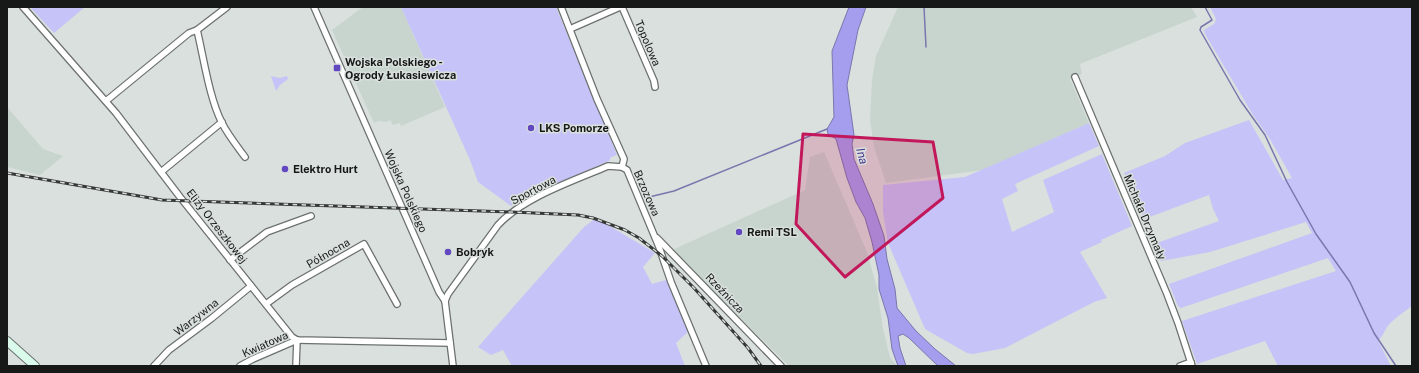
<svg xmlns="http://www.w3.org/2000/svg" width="1419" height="373" font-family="'Public Sans',sans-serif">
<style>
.built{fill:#c8d5cf}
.green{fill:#c6c3f8}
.water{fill:#a59eee;stroke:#7a76ae}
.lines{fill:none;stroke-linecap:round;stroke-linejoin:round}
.stream{stroke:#7a76ae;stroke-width:1.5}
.street-casing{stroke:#6c716f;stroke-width:8}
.secondary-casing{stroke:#6c716f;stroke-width:10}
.street{stroke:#fff;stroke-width:5.5}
.secondary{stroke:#dafaec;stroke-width:8}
.rail-casing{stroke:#353837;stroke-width:3}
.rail{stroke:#dae0dd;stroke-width:1.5;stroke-dasharray:4.5;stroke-linecap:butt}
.marked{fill:#c2185b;fill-opacity:0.2;stroke:#c2185b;stroke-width:3;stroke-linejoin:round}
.poi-dot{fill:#6148c1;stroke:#dae0dd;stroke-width:1.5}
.labels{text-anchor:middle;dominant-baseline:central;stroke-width:3;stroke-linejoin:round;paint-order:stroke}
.street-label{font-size:11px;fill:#171918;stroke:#dae0dd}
.poi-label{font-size:11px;font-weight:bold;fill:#171918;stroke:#dae0dd;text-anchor:start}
.water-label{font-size:12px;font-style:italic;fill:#45328d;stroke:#dae0dd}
</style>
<rect width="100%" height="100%" fill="#dae0dd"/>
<g class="built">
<polygon points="363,7 401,7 445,107 401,126 400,123 393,125 390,120 386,122 378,121 374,123 332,30"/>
<polygon points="898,7 1191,7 1197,17 1080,64 1082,74 1070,79 1089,123 983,170 886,183 874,147 870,120 872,80 876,56"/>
<polygon points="7,107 43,149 63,156 40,175 7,167"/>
<polygon points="824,152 867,252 877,288 883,329 890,357 897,366 789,366 672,250 805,190 810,157"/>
</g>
<g class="green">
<polygon points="30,7 85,7 54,33"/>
<polygon points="401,7 556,7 617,155 611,157 609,161 546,188 540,185 534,185 526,198 511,206 478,182 470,160"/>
<path d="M1210,7H1412V306C1404,312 1393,319 1387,327C1384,332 1382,337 1378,341L1391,366H1278L1265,341L1197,364L1182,321L1336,271L1328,258L1181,308L1178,306L1169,284L1312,233L1306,222L1210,252L1161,261L1154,244L1219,221L1213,209L1209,195L1144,219L1124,173L1165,156L1185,143L1249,120L1283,180L1292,178L1270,139L1253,115L1205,34L1204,30L1214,24L1216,19Z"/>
<polygon points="271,76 280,78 287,76 288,79 280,85 276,91"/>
<polygon points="1089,123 1099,146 1015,184 1018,191 1002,199 1012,232 1054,212 1043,180 1102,154 1132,226 1101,240 1102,242 1080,252 1107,298 1094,302 1005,348 973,354 967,353 925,329 888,243 883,212 883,185 965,177"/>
<polygon points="596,218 655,253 643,267 652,284 666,280 690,330 676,343 685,366 512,366 503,350 491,355 478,347 584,227"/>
</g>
<polygon class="water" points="849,7 866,7 858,30 847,85 854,135 852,144 854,159 873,204 884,236 887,259 895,289 897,308 916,331 935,349 956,366 938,366 909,338 903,334 898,336 900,348 906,366 898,366 892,349 888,318 879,289 879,275 872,242 865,218 856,202 847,178 836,139 828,134 827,129 834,117 832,51"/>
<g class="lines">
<g class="stream">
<polyline points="924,7 926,47"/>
<polyline points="1205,7 1212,20 1201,27 1200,30 1240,100 1265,135 1287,182 1316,234 1350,282 1374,333 1396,366"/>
<polyline points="645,198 674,191 827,129"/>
</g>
<defs>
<g id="street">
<polyline points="23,7 116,113 180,197 292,337 297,340 450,343"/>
<polyline points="314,7 439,292 445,301 453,366"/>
<polyline points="561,7 597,99 624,159 622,167"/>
<polyline points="622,7 654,81 655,87"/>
<polyline points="570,29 620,7"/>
<path d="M197,30C204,59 209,97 222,123C228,135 237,146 245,157"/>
<polyline points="1075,77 1167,294 1178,323 1192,366"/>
<polyline points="106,101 189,33 197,30 227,7"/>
<polyline points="161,172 222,122"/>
<polyline points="657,238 781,366"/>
<polyline points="230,260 267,232 311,216"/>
<path d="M445,301L448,294L498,225C524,197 573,181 608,166L622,167L627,170L659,247L671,282L706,366"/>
<polyline points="266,304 292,285 364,244 397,304"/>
<polyline points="154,366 169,350 212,318 251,286"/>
<polyline points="240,366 253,359 297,340"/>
<polyline points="296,366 297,340"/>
<polyline points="1180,366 1191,362"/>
</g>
<polyline id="secondary" points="7,341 35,366"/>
</defs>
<use href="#street" class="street-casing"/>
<use href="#secondary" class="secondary-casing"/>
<use href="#street" class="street"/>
<use href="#secondary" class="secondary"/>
<defs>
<polyline id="rail" points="7,173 162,200 512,212 578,215 593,218 625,230 639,238 662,256 694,288 748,348 761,366"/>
</defs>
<use href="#rail" class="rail-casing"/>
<use href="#rail" class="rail"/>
</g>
<path class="marked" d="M803,134L933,142L943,198L845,277L796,224Z"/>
<g class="poi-dot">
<rect x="333" y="64" width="8" height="8" rx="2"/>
<circle cx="531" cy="128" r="4"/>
<circle cx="285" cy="169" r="4"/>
<circle cx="739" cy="232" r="4"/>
<circle cx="448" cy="252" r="4"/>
</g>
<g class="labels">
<g class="street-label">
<text transform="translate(648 43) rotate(67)">Topolowa</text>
<text transform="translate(533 190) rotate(-28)">Sportowa</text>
<text transform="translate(406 191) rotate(66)">Wojska Polskiego</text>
<text transform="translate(647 193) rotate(66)">Brzozowa</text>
<text transform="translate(1145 217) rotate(67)">Michała Drzymały</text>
<text transform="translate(217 226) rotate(52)">Elizy Orzeszkowej</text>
<text transform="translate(328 253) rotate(-30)">Północna</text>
<text transform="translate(725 293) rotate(46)">Rzeźnicza</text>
<text transform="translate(196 317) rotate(-38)">Warzywna</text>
<text transform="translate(265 344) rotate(-24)">Kwiatowa</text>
</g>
<g class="poi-label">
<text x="345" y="62">Wojska Polskiego -<tspan x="345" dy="13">Ogrody Łukasiewicza</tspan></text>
<text x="539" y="128">LKS Pomorze</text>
<text x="293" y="169">Elektro Hurt</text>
<text x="747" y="232">Remi TSL</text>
<text x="456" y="252">Bobryk</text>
</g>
<g class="water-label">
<text transform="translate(862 156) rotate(75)">Ina</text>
</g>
</g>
<rect width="1419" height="373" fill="none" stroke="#171918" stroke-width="16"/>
</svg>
